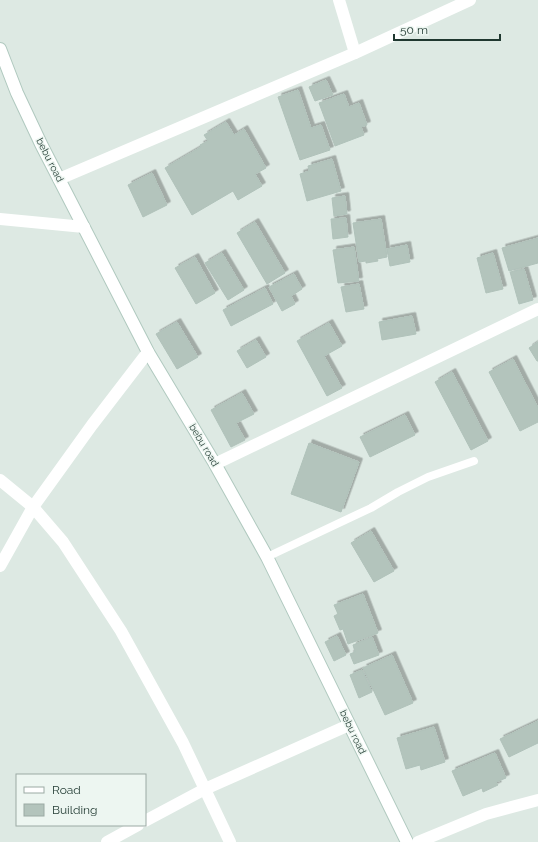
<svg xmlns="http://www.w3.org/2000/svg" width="538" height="842" font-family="Raleway,sans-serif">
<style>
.building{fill:#b3c4bc;stroke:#b0c2ba;filter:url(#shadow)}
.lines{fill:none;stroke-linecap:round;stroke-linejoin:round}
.secondary-casing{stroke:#b0c9bf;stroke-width:14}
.lane{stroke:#fff;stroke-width:8}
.street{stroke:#fff;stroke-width:12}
.secondary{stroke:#fff;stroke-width:12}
.labels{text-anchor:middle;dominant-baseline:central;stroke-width:3;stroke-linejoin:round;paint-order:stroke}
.street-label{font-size:10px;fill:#1f3830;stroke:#edf6f1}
</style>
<defs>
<filter id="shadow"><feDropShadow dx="3.5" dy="-3.5" stdDeviation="0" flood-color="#0004"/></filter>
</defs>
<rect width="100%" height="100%" fill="#dde9e3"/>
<g class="building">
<polygon points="326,80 333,95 315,101 309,87"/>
<polygon points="298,90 311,128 321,125 330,150 300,160 278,97"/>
<polygon points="344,94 349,107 359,103 367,125 361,127 364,135 335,146 319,103"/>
<polygon points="226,122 234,135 244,129 266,168 255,174 262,186 238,200 233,191 192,215 165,168 201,147 200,145 208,141 204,135"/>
<polygon points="332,159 341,191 307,201 300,174 309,171 308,166"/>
<polygon points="152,173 167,205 143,217 128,185"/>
<polygon points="345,196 347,214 334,216 332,198"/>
<polygon points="346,218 348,237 333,239 331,219"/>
<polygon points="381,219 387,257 377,259 378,261 366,263 366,261 359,262 353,223"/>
<polygon points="255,222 285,273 267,284 237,233"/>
<polygon points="538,238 538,263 509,271 502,248"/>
<polygon points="407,245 410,262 390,266 387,249"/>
<polygon points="354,247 359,281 338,283 333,250"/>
<polygon points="222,253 244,290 228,300 205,263"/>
<polygon points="493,253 503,289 486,293 477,258"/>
<polygon points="195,257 215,293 196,304 175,268"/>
<polygon points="524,269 533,300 519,304 510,272"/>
<polygon points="294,274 302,289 291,296 295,304 282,311 269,287"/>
<polygon points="359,284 364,309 346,312 341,287"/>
<polygon points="265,288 273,304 231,326 223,310"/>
<polygon points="412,316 416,334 382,340 379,322"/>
<polygon points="177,322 198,357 177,369 156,334"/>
<polygon points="329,323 342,346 324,356 342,388 327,396 297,341"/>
<polygon points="256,340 266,357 247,368 237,351"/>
<polygon points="538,342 538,361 537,361 529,348"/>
<polygon points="513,359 538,408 538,422 520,431 489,372"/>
<polygon points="452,372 488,441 471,450 435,382"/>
<polygon points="242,393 254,414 236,423 245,440 231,447 211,410"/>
<polygon points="405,415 415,435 370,457 360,437"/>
<polygon points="309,443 359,462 341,512 291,494"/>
<polygon points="371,531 394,571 374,582 351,543"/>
<polygon points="363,594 378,633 348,644 343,629 340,630 334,616 338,614 334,605"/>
<polygon points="337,636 346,655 334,661 325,642"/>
<polygon points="372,637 379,655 354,664 350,654 355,652 353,645"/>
<polygon points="392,655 413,703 385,715 363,668"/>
<polygon points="362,670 372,692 359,698 350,675"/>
<polygon points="538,721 538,743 509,757 500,739"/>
<polygon points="434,727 445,762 421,770 420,765 406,769 397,738"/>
<polygon points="495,753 506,778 496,782 498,785 483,792 482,788 463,796 452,771"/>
</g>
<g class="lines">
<defs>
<polyline id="secondary" points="0,49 17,93 41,144 148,352 215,464 267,557 407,842"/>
</defs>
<use href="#secondary" class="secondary-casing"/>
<polyline class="lane" points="267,557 371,508 398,492 428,477 474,461"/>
<g class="street">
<polyline points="339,0 355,53"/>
<polyline points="59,179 355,53 470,0"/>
<polyline points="0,219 84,227"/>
<polyline points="215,464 538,309"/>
<polyline points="0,480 33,507 63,542 121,631 183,743 230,842"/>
<polyline points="0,566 33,507 92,425 148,352"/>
<polyline points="145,821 205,789 349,725"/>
<polyline points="107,842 138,825"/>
<polyline points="418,842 486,814 538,800"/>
</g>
<use href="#secondary" class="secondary"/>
</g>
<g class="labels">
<g class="street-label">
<text transform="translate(50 160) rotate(63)">bebu road</text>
<text transform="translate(204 445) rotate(59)">bebu road</text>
<text transform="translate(353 732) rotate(64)">bebu road</text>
</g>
</g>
<rect x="16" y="774" width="130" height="52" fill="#edf6f1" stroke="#9baaa4"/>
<rect x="24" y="787" width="20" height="6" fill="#ffffff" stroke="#9baaa4"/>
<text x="52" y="794" font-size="12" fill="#1f3830">Road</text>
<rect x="24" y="804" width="20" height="12" fill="#b3c4bc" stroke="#9baaa4"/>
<text x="52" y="814" font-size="12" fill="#1f3830">Building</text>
<path d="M394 34v6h106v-6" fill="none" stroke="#1f3830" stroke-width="2"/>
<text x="400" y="34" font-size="12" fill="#1f3830" stroke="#edf6f1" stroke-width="3" paint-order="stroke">50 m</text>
</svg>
